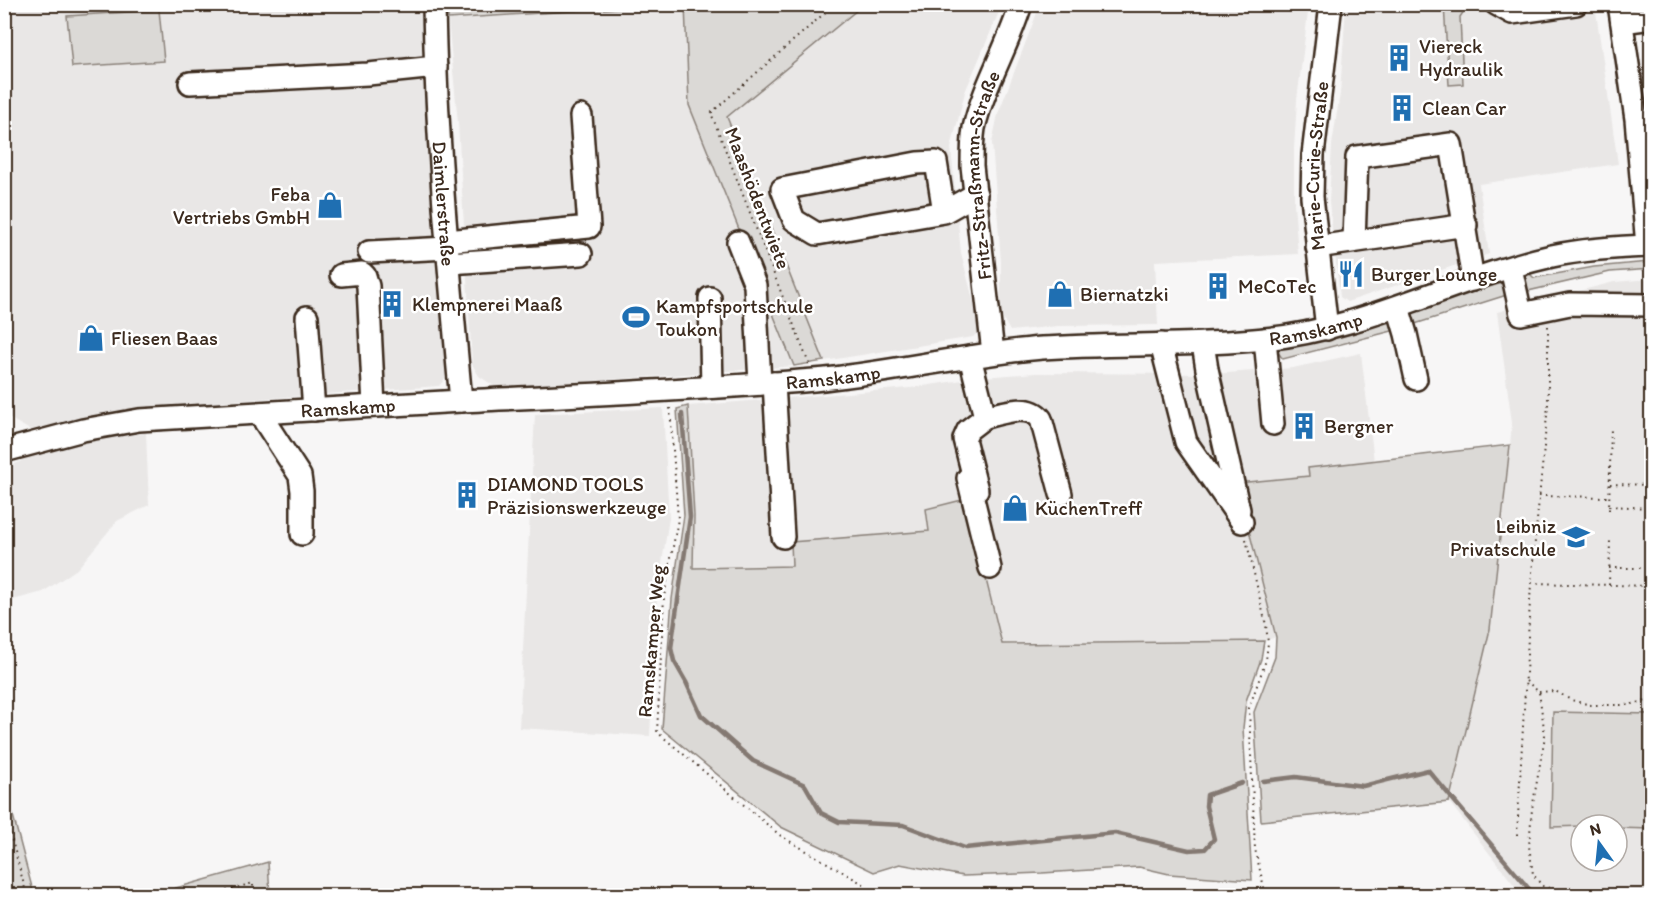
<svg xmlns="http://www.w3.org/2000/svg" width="1656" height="900" font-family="Itim,sans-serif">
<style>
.built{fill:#e9e7e6;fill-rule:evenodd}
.green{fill:#dbd9d6;stroke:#8b827a;stroke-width:1.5}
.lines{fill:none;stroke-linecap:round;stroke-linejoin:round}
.stream{stroke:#847972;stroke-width:4.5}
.minor-casing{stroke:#3b2a1e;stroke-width:26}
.path{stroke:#3b2a1e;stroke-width:2;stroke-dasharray:1.5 4.5;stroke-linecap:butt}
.minor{stroke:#fff;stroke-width:21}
.labels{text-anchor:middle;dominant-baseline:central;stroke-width:5;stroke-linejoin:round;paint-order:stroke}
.poi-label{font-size:20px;fill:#3b2a1e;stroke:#fff;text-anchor:start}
.street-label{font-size:20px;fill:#3b2a1e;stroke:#fff}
</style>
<rect width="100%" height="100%" fill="#f7f6f6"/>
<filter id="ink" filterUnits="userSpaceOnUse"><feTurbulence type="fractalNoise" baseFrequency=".0167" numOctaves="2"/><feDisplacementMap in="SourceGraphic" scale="12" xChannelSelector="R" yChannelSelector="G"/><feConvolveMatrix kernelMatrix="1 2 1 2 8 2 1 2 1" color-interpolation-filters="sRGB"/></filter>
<g filter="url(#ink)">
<g class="built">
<path d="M4,5H421L432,176L449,365L444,380L439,386L175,405L97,415L30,430L9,418L4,401ZM159,10L163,61L67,16Z"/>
<polygon points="667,5 685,5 689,105 794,366 566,383 494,386 479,376 472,364 458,123 448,19"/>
<polygon points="863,5 1002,5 965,92 951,148 961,253 978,319 979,331 973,337 824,361 727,117"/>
<polygon points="1040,5 1309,5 1297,100 1294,149 1294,203 1298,254 1155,261 1158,325 1058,326 1010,331 1001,315 1001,262 992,143 998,114"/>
<polygon points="1346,5 1444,5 1449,85 1463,84 1460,17 1468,5 1595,5 1618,164 1479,184 1489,254 1347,302 1340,297 1329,202 1332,145 1340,93"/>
<path d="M1651,279V895H1522L1449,802L1490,629L1510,445L1512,423L1497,312L1614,282ZM1581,825H1617V861H1581Z"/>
<polygon points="1361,353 1374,461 1309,468 1309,476 1237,484 1276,637 1264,641 1001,644 930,531 791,542 792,566 693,568 694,516 688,406 910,388 982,377 1036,373 1214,374 1293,368"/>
<polygon points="663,408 669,518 657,595 650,736 519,728 535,414"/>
<polygon points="146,433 149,505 117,521 77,569 43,592 5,602 5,469 29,457 89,440"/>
</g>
<g class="green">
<polygon points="448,4 667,4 667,5 448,19"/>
<polygon points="685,5 863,5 727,117 824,361 794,366 689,105"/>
<polygon points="1444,5 1468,5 1460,17 1463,84 1449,85"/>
<polygon points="159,10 164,61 72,67 67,16"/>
<polygon points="1651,261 1651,269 1610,272 1528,291 1524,273 1528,272 1534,278 1594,267 1649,262"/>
<polygon points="1502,283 1506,284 1510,294 1415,324 1411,322 1409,313 1412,310"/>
<polygon points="1390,316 1396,330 1283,359 1276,350 1276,347"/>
<polygon points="688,406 694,516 693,568 792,566 791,542 929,531 926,509 966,499 1002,644 1264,641 1261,659 1246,701 1243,728 1252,880 1169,874 1139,867 1042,873 963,876 900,864 874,872 781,827 662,729 672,599 684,515 677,409"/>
<polygon points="1510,445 1490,629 1449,802 1261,821 1254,712 1275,657 1276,637 1237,483 1309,476 1308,468"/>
<polygon points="1553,712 1651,714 1651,829 1617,828 1617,825 1551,827"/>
<polygon points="4,785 5,785 34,895 5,895"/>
<polygon points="268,862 270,895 151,895"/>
<polygon points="393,892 508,893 508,896 393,896"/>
</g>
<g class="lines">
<g class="stream">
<polyline points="682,414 690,517 671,648 674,661 686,682 701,715 753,761 805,785 821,813 839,822 903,825 965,848 1115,833 1189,850 1205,849 1214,839 1206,806 1207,795 1242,783"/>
<polyline points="1263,781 1296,777 1363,786 1428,770 1535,896"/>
</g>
<defs>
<g id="minor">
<path id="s1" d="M434,4C436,137 449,269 461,401"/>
<polyline points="1496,4 1512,13 1576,4"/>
<polyline points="1619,4 1636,119 1647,246"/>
<polyline points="1622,22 1652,18"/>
<polyline points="190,83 368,74 436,67"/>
<polyline points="944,212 936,162 917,163 782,189 794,220 817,234 944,212 976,194"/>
<polyline points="447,241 589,227 581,116"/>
<polyline points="1354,241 1357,157 1451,144 1473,280"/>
<polyline points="738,242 755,285 760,384"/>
<polyline points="1317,247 1466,225"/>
<polyline points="369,252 448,248"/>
<polyline points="449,263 581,254"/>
<polyline points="1511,268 1521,314 1570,304 1652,305"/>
<polyline points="341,275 362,273 365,276 368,286 374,406"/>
<polyline points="710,298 712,387"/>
<polyline points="1398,307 1406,334 1416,379"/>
<polyline points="307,317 314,410"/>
<path id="s2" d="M1327,329L1312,197L1313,155L1331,4"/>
<polyline points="1265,339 1273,424"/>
<polyline points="1161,344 1186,442 1242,522"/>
<polyline points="1203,344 1207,369 1239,510"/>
<path id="s3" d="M993,353L972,166C972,154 972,141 974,128C984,85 1008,47 1021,4"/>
<polyline points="970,357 985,417 968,430 964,439 977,490"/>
<polyline points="774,383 783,537"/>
<polyline points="262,413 265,422 300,476 302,491 302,534"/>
<path d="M985,417C1002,413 1029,403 1041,419L1061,494"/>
<path id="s4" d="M4,451L83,430L139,420C247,414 354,407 461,401C579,395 697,390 814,380C891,373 966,354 1042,348C1116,343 1191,347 1265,339C1366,329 1454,278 1552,256C1585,249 1618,247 1652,246"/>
<polyline points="968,478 990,568"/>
</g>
</defs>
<use href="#minor" class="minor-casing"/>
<g class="path">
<polyline points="1548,326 1548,405 1531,583 1652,586"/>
<polyline points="809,364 711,113 835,4"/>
<polyline points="670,408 678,519 664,597 657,732 781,836 865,885 863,896"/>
<polyline points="1610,484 1652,485"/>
<polyline points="1539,496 1609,497"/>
<polyline points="1609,506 1652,508"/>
<polyline points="1609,510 1611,427"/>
<polyline points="1246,539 1266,625 1268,643 1266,660 1249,708 1255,849 1266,896"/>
<polyline points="1609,568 1652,568"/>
<polyline points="1609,585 1610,540"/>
<polyline points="1526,681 1539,692 1545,736 1532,809 1529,846 1533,874 1542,886 1580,896"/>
<polyline points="1539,692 1555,691 1571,700 1591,705 1626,705 1652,700"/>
<polyline points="4,811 27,896"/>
<polyline points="1517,835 1531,583"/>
<polyline points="209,896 253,883 253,896"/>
</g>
<use href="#minor" class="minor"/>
</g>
</g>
<defs>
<symbol id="building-bare" viewBox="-9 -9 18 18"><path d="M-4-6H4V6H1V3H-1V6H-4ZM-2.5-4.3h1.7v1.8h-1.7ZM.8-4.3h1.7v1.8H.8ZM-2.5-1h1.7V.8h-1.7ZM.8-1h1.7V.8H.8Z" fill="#1f6fb2" stroke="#fff" stroke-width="2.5" paint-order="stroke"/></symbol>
<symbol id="shop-bare" viewBox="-9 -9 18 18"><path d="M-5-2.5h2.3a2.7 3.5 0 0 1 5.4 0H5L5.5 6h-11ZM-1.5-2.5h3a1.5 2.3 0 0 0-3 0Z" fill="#1f6fb2" stroke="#fff" stroke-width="2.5" paint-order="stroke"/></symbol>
<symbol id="restaurant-bare" viewBox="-9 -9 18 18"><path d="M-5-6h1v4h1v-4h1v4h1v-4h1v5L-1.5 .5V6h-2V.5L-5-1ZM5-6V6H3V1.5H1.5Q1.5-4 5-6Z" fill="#1f6fb2" stroke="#fff" stroke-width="2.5" paint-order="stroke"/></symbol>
<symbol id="stadium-bare" viewBox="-9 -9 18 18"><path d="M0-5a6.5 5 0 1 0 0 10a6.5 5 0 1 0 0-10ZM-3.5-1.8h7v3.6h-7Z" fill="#1f6fb2" stroke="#fff" stroke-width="2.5" paint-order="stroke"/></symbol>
<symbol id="school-bare" viewBox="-9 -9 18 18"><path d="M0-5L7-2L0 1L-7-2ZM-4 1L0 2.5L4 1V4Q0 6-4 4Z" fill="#1f6fb2" stroke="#fff" stroke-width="2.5" paint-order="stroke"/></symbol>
</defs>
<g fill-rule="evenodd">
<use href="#building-bare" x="1380" y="39" width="38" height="38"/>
<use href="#building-bare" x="1383" y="89" width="38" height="38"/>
<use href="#shop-bare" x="311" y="186" width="38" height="38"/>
<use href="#restaurant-bare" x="1332" y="255" width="38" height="38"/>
<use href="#building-bare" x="1199" y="267" width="38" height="38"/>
<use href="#shop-bare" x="1041" y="275" width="38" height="38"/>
<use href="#building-bare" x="373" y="285" width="38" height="38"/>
<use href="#stadium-bare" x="617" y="298" width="38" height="38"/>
<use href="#shop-bare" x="72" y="319" width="38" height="38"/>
<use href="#building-bare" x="1285" y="407" width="38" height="38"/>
<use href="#building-bare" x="448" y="476" width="38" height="38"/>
<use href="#shop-bare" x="996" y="489" width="38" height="38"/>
<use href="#school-bare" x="1557" y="518" width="38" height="38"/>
</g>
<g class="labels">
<g class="poi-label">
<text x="1419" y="46">Viereck<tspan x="1419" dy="23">Hydraulik</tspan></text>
<text x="1422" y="108">Clean Car</text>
<text x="310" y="194" text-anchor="end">Feba<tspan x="310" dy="23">Vertriebs GmbH</tspan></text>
<text x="1371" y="274">Burger Lounge</text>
<text x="1238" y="286">MeCoTec</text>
<text x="1080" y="294">Biernatzki</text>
<text x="412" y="304">Klempnerei Maaß</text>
<text x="656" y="306">Kampfsportschule<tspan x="656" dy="23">Toukon</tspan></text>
<text x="111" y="338">Fliesen Baas</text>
<text x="1324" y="426">Bergner</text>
<text x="487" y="484">DIAMOND TOOLS<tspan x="487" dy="23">Präzisionswerkzeuge</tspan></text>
<text x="1035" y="508">KüchenTreff</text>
<text x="1556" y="526" text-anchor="end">Leibniz<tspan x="1556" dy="23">Privatschule</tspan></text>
</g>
<g class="street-label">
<text stroke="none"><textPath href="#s2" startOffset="164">Marie-Curie-Straße</textPath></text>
<text stroke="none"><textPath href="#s3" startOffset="180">Fritz-Straßmann-Straße</textPath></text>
<text transform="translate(758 198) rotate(69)">Maashödentwiete</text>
<text stroke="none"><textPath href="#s1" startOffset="200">Daimlerstraße</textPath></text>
<text stroke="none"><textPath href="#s4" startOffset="1320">Ramskamp</textPath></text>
<text stroke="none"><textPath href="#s4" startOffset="834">Ramskamp</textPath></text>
<text stroke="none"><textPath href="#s4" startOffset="348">Ramskamp</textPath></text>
<text transform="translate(651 641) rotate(-85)">Ramskamper Weg</text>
</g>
</g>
<rect width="1656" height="900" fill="none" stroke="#fff" stroke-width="24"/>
<rect x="12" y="12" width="1632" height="876" fill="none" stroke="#3b2a1e" stroke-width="2" filter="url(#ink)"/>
<g transform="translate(1599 843) rotate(345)"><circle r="28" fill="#ffffff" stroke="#b1aaa5" stroke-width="1.5"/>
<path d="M0-4.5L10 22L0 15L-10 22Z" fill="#1f6fb2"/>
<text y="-9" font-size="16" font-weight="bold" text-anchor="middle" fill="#3b2a1e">N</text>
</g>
</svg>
